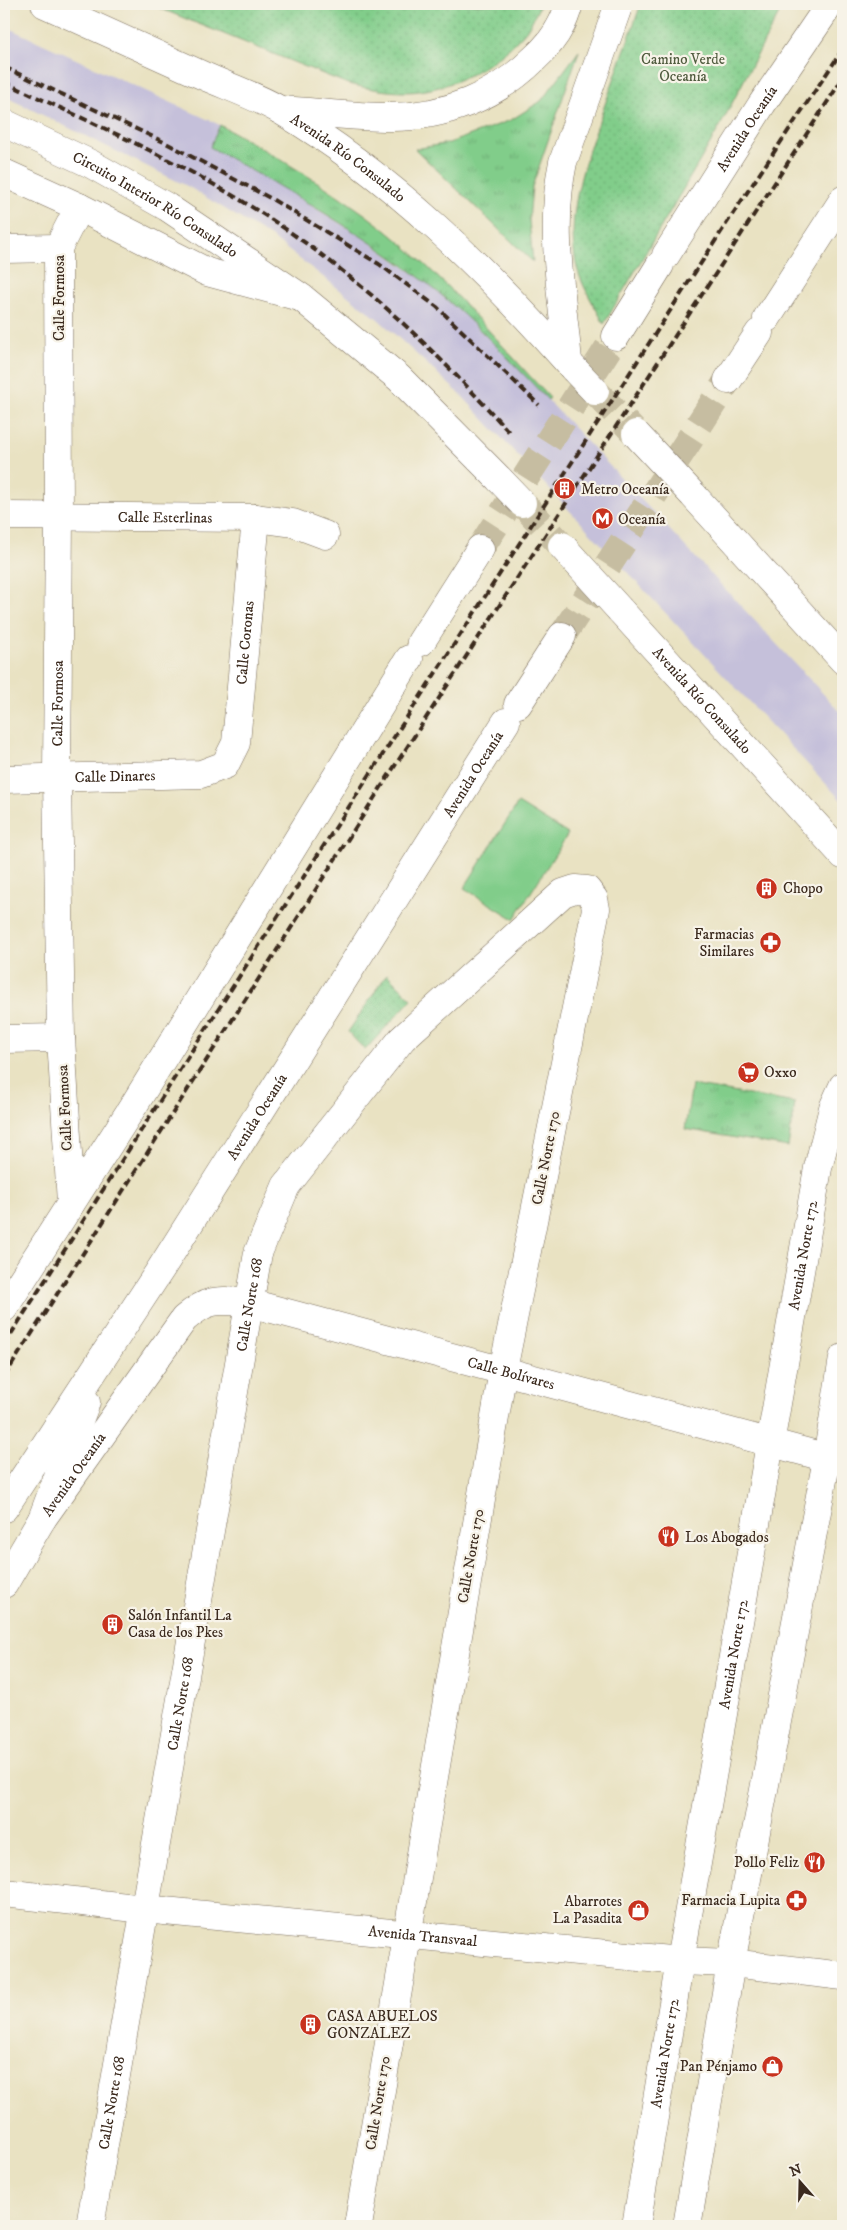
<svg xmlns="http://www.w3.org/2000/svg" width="847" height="2230" font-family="'IM FELL DW Pica',serif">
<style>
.railway{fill:#c5c0da}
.grass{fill:url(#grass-tufts);stroke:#5e7c54}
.park{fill:url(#park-dots);stroke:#5e7c54}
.pitch{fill:#81cd8a;stroke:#5e7c54}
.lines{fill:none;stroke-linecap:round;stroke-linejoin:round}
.highway-tunnel{stroke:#c6bda1;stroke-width:28;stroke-dasharray:28 14;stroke-linecap:butt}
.street-casing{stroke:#786a57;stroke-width:29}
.secondary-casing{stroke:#786a57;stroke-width:29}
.highway-casing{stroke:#786a57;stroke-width:29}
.street{stroke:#fff;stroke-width:28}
.secondary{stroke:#fff;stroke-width:28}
.highway{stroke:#fff;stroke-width:28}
.rail{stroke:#3b2a1e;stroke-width:4;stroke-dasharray:8 4;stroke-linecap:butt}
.highway-bridge-casing{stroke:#786a57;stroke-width:29;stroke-linecap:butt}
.highway-bridge{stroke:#fff;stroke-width:28}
.labels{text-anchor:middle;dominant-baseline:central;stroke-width:4.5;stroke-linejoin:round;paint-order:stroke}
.park-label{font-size:15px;fill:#505b3e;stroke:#f7f3e8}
.street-label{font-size:15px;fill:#3b2a1e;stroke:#f7f3e8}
.poi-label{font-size:15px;fill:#3b2a1e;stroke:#f7f3e8;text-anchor:start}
</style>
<defs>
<pattern id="grass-tufts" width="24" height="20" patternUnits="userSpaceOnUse" patternTransform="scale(1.25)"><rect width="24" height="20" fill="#81cd8a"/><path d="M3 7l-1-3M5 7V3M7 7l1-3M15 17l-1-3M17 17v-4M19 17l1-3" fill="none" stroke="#70b077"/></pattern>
<pattern id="park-dots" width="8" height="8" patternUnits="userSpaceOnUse" patternTransform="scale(1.25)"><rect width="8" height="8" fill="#81cd8a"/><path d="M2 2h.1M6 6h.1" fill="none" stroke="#70b077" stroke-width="1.8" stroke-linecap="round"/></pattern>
</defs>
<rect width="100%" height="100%" fill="#f7f3e8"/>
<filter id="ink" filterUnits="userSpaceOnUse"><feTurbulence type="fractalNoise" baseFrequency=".02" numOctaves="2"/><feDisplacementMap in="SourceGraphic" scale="10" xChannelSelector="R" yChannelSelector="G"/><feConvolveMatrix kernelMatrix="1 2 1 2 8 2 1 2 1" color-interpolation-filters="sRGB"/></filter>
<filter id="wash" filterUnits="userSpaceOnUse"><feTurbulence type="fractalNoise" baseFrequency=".0096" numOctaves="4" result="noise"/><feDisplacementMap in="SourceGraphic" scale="20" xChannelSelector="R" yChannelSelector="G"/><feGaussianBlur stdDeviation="1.12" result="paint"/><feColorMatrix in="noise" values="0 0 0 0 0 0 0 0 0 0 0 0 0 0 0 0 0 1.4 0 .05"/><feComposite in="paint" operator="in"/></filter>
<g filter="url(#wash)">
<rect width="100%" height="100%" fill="#e9e2c2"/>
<polygon class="railway" points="4,26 220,125 210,147 263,176 365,239 428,284 464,315 518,368 843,715 843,802 462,396 378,319 271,237 189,187 4,96"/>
<g class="grass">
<polygon points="579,51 532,187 529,220 533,262 415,149 449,143 511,120 541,101"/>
<path d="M220,125C276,156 333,189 383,228C445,277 497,341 550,398L548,400C510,360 472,319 428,284C361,231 284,189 210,147Z"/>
<polygon points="692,1085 795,1103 788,1147 685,1129"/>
</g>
<g class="park">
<path d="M541,4C536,12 532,23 526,31C498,64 450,92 405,92C386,92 367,88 348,84L154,6Z"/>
<path d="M641,4H784L719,128L604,324C594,304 578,281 575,258C567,205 587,156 604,107C616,73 629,38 641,4Z"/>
<polygon points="387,974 412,999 365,1050 348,1032"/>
</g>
<polygon class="pitch" points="518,803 568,834 514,919 464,888"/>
</g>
<g filter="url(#ink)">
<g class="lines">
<g class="highway-tunnel">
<polyline points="595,391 636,434"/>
<polyline points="522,503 562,546"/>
<polyline points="480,549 616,336"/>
<polyline points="562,636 728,380"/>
</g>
<defs>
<g id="street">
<polyline points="4,249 58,248"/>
<path id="s1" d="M4,516L256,518L293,523L325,535"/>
<path id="s2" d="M4,779L201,774L225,765L236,743L256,518"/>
<polyline points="4,1039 61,1038"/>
<path id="s3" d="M71,1203L61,1038L57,778L59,515L58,248L79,207"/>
<path id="s4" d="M90,2226L258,1253L286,1186L402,1039L563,893L575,889L587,890L594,899L596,909L503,1370L358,2226"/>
</g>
<g id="secondary">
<polyline points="4,173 79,207 207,272 296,296"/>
<path id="s5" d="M4,1584L42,1519L184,1319C209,1297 218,1300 250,1303L843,1462"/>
<path id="s6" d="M4,1893L144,1909L680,1961L731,1963L843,1976"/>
<path id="s7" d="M636,2226L680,1961L818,1168L833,1108L843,1086"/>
<polyline points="687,2226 731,1963 827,1459 843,1358"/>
</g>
<g id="highway">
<path id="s8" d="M45,4C98,28 151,52 204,76C229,87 256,96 280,110C393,177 487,271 574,369"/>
<path d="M280,110C317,112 354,117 391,117C445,117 497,96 535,58C545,49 555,37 561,25C565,18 567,11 569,4"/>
<path id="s9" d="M4,123L91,164L167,207L302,298L399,378L500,480"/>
<path id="s10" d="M666,255L762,104L830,4"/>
<polyline points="767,318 843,200"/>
<polyline points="616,336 660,265"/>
<path d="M568,361C562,296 549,227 563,162L619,4"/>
<polyline points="728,380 759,333"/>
<polyline points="693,495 843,660"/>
<path id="s11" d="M620,610L843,855"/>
<polyline points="421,642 480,549"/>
<polyline points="518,704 562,636"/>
<polyline points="4,1308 134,1105 409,659"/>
<path id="s12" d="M4,1508L162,1267L506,722"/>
<polyline points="42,1519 86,1402"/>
</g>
</defs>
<use href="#street" class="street-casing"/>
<use href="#secondary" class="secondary-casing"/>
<use href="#highway" class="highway-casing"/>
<use href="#street" class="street"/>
<use href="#secondary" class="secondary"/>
<use href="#highway" class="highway"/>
<g class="rail">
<polyline points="4,67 166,143 270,198 379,264 437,307 539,405"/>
<path d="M4,82C104,128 207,173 297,237C377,293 445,361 510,433"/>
<polyline points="4,1345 253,955 734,212 843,49"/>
<polyline points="4,1377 387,778 843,78"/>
</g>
<defs>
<g id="highway-bridge">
<polyline points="574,369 595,391"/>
<polyline points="636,434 693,495"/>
<polyline points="500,480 522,503"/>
<polyline points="562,546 620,610"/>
</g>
</defs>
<use href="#highway-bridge" class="highway-bridge-casing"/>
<use href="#highway-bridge" class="highway-bridge"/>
</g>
</g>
<defs>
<symbol id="building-disc" viewBox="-11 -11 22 22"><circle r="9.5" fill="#c8321e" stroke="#f7f3e8"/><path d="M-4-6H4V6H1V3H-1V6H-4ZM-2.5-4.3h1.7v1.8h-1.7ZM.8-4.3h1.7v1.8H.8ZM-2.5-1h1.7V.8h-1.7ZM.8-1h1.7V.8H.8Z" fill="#fff"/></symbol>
<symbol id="metro-disc" viewBox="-11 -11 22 22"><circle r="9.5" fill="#c8321e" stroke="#f7f3e8"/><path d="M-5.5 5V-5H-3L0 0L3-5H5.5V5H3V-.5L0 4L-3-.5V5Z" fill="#fff"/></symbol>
<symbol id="pharmacy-disc" viewBox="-11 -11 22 22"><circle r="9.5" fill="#c8321e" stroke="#f7f3e8"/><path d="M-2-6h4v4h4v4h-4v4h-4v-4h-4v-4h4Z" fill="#fff"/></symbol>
<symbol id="supermarket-disc" viewBox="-11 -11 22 22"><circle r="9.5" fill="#c8321e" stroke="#f7f3e8"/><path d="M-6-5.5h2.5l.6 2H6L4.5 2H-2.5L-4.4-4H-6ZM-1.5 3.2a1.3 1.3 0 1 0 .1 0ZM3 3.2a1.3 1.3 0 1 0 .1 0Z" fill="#fff"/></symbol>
<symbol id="restaurant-disc" viewBox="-11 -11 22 22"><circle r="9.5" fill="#c8321e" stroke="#f7f3e8"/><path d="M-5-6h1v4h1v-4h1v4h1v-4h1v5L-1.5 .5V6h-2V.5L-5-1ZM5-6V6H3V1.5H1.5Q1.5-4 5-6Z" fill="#fff"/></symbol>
<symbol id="shop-disc" viewBox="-11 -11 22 22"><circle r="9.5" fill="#c8321e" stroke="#f7f3e8"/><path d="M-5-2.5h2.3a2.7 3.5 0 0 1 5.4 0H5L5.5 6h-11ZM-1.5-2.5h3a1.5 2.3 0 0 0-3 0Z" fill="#fff"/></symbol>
</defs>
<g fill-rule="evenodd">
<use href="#building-disc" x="552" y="476" width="25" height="25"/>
<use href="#metro-disc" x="590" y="506" width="25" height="25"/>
<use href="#building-disc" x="754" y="876" width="25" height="25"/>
<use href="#pharmacy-disc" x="758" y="930" width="25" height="25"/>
<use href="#supermarket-disc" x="736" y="1060" width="25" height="25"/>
<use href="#restaurant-disc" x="656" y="1524" width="25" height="25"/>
<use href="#building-disc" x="100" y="1612" width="25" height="25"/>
<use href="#restaurant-disc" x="802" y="1850" width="25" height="25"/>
<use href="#pharmacy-disc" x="784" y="1888" width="25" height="25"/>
<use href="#shop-disc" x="626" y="1898" width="25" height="25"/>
<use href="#building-disc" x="298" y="2012" width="25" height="25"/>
<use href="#shop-disc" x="760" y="2054" width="25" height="25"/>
</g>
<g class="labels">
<g class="park-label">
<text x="683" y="59">Camino Verde<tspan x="683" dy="17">Oceanía</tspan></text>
</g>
<g class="street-label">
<text stroke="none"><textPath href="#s10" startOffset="150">Avenida Oceanía</textPath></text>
<text stroke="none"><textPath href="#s8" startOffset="341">Avenida Río Consulado</textPath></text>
<text stroke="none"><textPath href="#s9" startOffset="172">Circuito Interior Río Consulado</textPath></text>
<text transform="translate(59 298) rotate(-90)">Calle Formosa</text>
<text stroke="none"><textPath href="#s1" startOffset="161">Calle Esterlinas</textPath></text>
<text stroke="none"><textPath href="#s2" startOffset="348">Calle Coronas</textPath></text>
<text stroke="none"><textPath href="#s11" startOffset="122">Avenida Río Consulado</textPath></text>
<text stroke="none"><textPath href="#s3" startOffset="500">Calle Formosa</textPath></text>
<text stroke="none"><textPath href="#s12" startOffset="871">Avenida Oceanía</textPath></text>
<text stroke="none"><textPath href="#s2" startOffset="111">Calle Dinares</textPath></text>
<text transform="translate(65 1108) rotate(-93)">Calle Formosa</text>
<text stroke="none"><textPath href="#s12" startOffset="466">Avenida Oceanía</textPath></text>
<text transform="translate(546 1158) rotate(-79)">Calle Norte 170</text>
<text stroke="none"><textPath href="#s7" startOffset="985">Avenida Norte 172</textPath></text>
<text stroke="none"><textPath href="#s4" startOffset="935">Calle Norte 168</textPath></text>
<text stroke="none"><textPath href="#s5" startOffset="662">Calle Bolívares</textPath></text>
<text stroke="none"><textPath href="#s5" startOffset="130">Avenida Oceanía</textPath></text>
<text transform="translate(471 1556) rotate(-80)">Calle Norte 170</text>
<text stroke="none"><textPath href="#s7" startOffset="580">Avenida Norte 172</textPath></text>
<text stroke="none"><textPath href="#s4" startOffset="530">Calle Norte 168</textPath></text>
<text stroke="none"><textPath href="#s6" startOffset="421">Avenida Transvaal</textPath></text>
<text stroke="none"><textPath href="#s7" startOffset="175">Avenida Norte 172</textPath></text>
<text stroke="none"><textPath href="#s4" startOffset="125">Calle Norte 168</textPath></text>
<text transform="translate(378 2103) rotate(-81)">Calle Norte 170</text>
</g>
<g class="poi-label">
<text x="581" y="489">Metro Oceanía</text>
<text x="618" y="519">Oceanía</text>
<text x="783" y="888">Chopo</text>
<text x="754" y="934" text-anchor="end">Farmacias<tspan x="754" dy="17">Similares</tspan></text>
<text x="764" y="1072">Oxxo</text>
<text x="685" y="1537">Los Abogados</text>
<text x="128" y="1615">Salón Infantil La<tspan x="128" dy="17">Casa de los Pkes</tspan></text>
<text x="799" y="1862" text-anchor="end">Pollo Feliz</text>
<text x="780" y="1900" text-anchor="end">Farmacia Lupita</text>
<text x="622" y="1901" text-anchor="end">Abarrotes<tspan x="622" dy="17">La Pasadita</tspan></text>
<text x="327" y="2016">CASA ABUELOS<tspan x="327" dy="17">GONZALEZ</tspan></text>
<text x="757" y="2066" text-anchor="end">Pan Pénjamo</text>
</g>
</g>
<rect width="847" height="2230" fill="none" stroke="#f7f3e8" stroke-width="20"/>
<g transform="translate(800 2182) rotate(340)" stroke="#f7f3e8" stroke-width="4" paint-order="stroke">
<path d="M0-4L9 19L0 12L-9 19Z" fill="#3b2a1e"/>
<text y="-8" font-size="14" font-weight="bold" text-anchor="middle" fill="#3b2a1e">N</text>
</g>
</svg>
